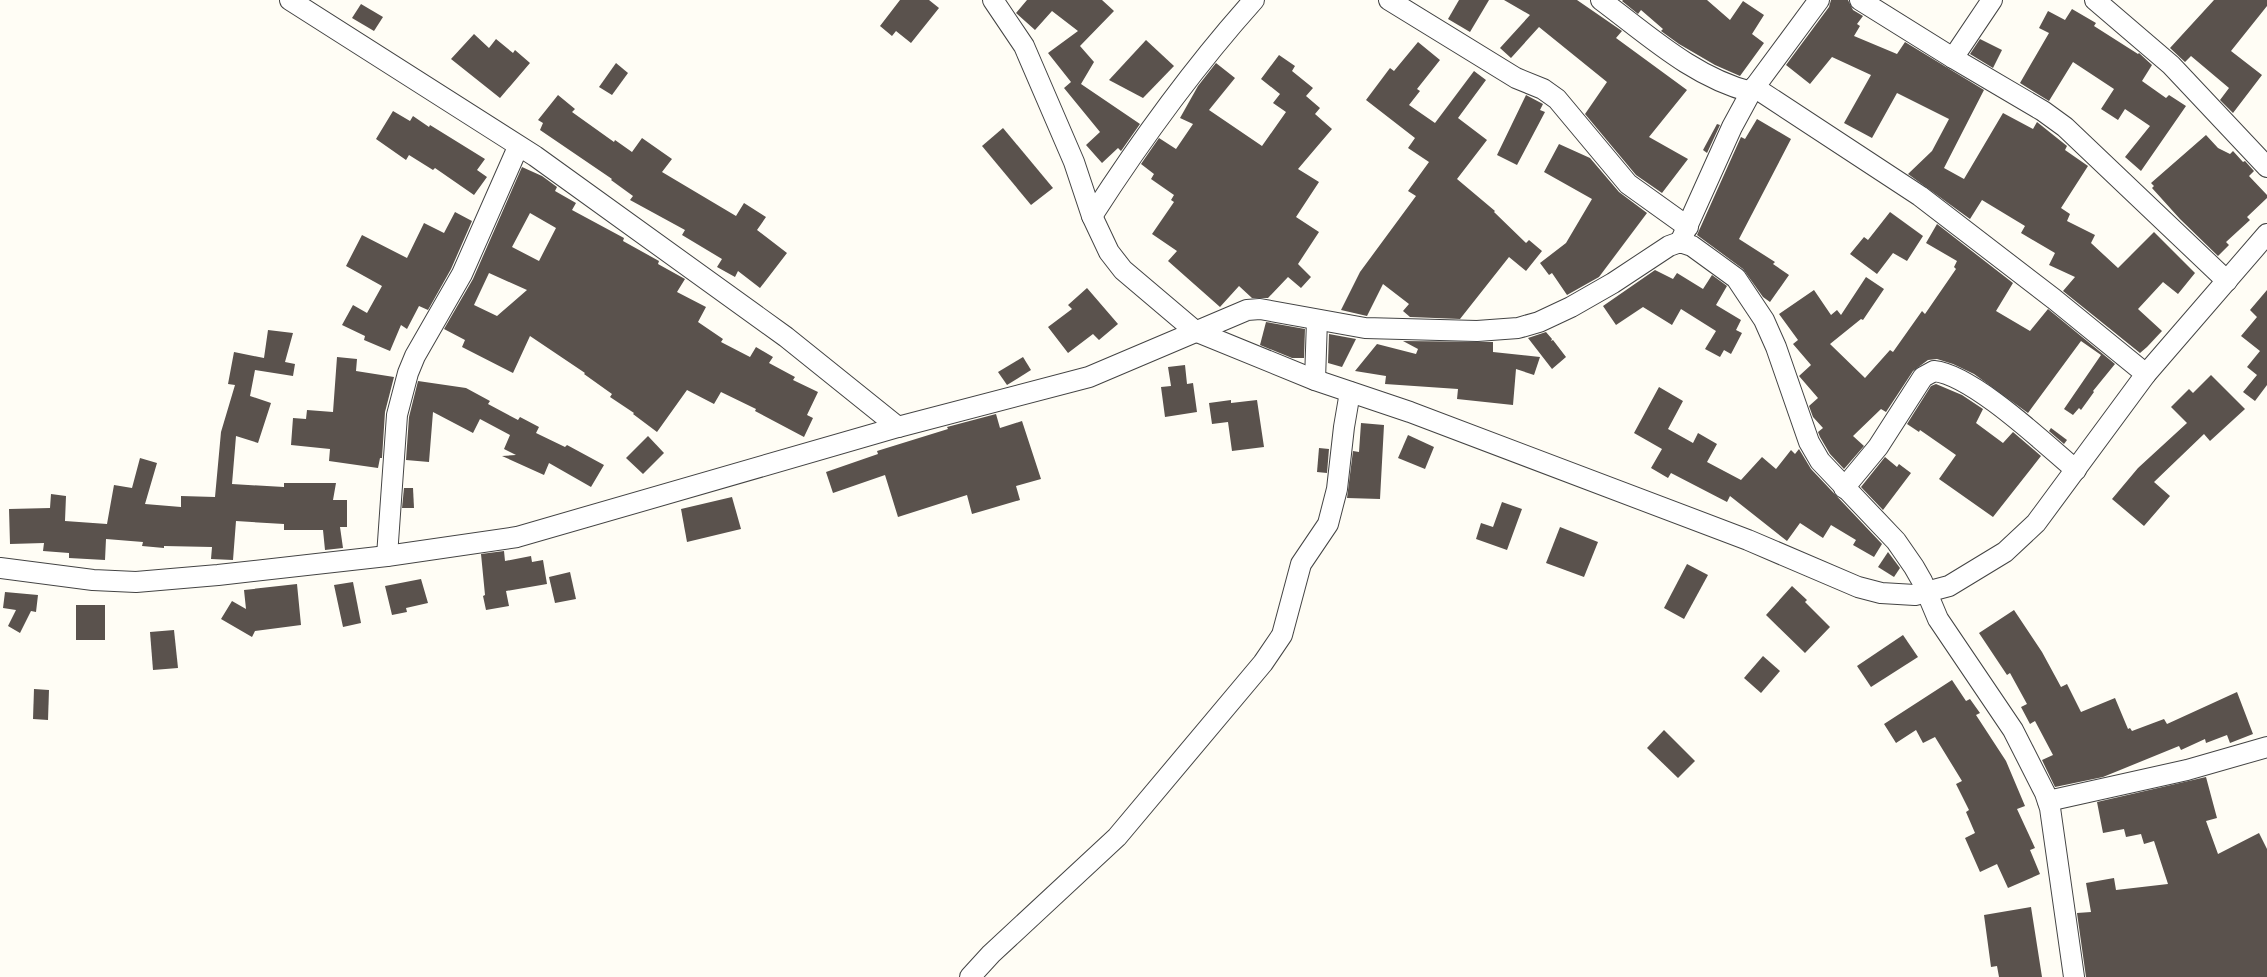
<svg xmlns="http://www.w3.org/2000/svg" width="2267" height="977" font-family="Lora,serif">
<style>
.building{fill:#5a524d;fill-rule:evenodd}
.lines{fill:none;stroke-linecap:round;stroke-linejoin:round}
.street-casing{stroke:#444;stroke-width:22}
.street{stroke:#fff;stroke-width:20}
</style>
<rect width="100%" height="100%" fill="#fffdf5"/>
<g class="building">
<polygon points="900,0 929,0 939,8 911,43 896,31 892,36 880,26"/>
<polygon points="1027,0 1102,0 1114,11 1080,46 1094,62 1081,84 1140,124 1121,151 1118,148 1102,163 1086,145 1100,132 1064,88 1071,82 1048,53 1078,31 1052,11 1035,30 1016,13"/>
<polygon points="1459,0 1489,0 1470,32 1448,19"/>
<polygon points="1504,0 1577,0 1622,31 1616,38 1687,90 1649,137 1688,159 1662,193 1636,175 1585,114 1607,82 1539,27 1511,58 1500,48 1530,15"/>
<polygon points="1623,0 1707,0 1730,20 1743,1 1764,15 1752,34 1764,43 1740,76 1715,65 1679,44 1661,31 1663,29 1641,10 1638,14 1622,1"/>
<polygon points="1831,0 1848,0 1853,10 1863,16 1857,24 1860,26 1854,36 1897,54 1905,42 1984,90 1944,168 1964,179 2003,113 2033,129 2037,122 2067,146 2065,150 2088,166 2061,208 2070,214 2067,221 2095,235 2091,243 2118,268 2154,232 2195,273 2178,294 2163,282 2138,309 2162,331 2147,347 2140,353 2063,291 2075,277 2049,265 2055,253 2021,233 2025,226 1982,200 1970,219 1908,174 1932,151 1949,119 1897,93 1872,138 1844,123 1871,75 1832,57 1810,84 1786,65 1829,7"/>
<polygon points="2214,0 2267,0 2267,6 2231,51 2262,75 2233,113 2220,100 2229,88 2191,56 2185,62 2170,48"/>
<polygon points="361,4 383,17 374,31 352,18"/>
<polygon points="2072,9 2096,23 2094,26 2138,54 2139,53 2152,65 2142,81 2166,98 2169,95 2186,106 2141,171 2125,157 2150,126 2125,109 2118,120 2101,109 2114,89 2073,62 2049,101 2020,83 2049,33 2039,28 2048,11 2065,20"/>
<polygon points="474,34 489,48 496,39 513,53 515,50 530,63 500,98 451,59"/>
<polygon points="1980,39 2002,50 1993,68 1970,54"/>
<polygon points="1146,40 1174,66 1143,98 1109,80"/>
<polygon points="1418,42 1440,60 1417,89 1420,91 1409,105 1435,123 1474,71 1486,80 1458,118 1487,140 1457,179 1495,211 1494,212 1526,243 1529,240 1542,251 1526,271 1509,257 1460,319 1410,317 1403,311 1409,304 1383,284 1367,316 1341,310 1360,272 1416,196 1408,191 1429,162 1408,148 1415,138 1366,100 1390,68 1394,71"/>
<polygon points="1279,55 1295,66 1292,71 1313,88 1306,96 1320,108 1315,114 1332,129 1298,169 1319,182 1296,217 1319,232 1298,264 1311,277 1301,288 1288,277 1268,298 1252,298 1239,286 1220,307 1168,261 1177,251 1152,234 1174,202 1171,200 1174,195 1151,179 1154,174 1141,164 1159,138 1176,149 1193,124 1180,118 1198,86 1216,63 1235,78 1209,110 1262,146 1286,112 1273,103 1280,94 1261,79"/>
<polygon points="616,63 628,73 612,95 599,87"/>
<polygon points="558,95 575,109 572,112 614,142 615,140 632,152 642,138 672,159 662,172 736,216 744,203 766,217 757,230 787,253 760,288 738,271 735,277 717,267 722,259 682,235 685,230 630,200 633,196 611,180 612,179 540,130 543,123 538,120"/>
<polygon points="1526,95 1543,104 1540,110 1545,112 1517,165 1497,155"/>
<polygon points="393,111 410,121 413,116 429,127 430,125 485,159 477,170 487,177 474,195 435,168 433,170 409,155 406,160 376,139"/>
<polygon points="1757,119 1791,139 1739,239 1775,262 1773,264 1789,275 1770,302 1763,297 1743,269 1697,235 1741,137 1745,139"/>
<polygon points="1717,124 1720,125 1707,153 1703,150"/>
<polygon points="1003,128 1053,188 1031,205 982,146"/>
<polygon points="2206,135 2218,148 2230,154 2233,151 2243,162 2245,161 2254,171 2249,176 2267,195 2267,198 2247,217 2250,220 2226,242 2229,245 2218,256 2180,219 2152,188 2154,186 2151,183"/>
<polygon points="1559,144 1590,158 1619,192 1647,213 1599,277 1567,295 1552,273 1549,275 1540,263 1566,243 1592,199 1544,172"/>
<path d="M522,167L542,176L557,187L555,191L576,203L572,210L624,238L623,241L659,261L658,264L685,279L677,292L706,307L698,322L723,339L721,342L750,357L756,347L773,357L769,363L795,377L793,380L818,392L807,415L813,418L804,437L755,411L756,409L721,392L714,404L687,390L657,432L633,414L634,413L610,397L612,394L584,374L585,373L530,336L513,373L462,347L465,340L444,329L473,279ZM530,213L556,228L539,261L512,247ZM489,273L527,290L497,316L474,305Z"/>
<polygon points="455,212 472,221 451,269 428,310 419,306 407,329 401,325 390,351 364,340 365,336 342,325 353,305 367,313 382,286 346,266 362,235 407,258 424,223 444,233"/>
<polygon points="1890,212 1923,236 1907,261 1893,253 1877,274 1850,254 1864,237 1868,240"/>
<polygon points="1937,224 2013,283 1996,311 2030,331 2048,309 2115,364 2093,391 2094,392 2081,410 2079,408 2073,415 2064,409 2101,355 2081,341 2028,413 1974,374 1953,364 1937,359 1928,360 1913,371 1886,412 1881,409 1853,436 1864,446 1844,469 1830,454 1820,437 1818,432 1823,428 1813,417 1809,406 1818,398 1799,376 1811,365 1793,344 1798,340 1779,314 1814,290 1831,315 1837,310 1841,315 1866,277 1884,289 1863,320 1861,319 1830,344 1865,378 1890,350 1893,352 1922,311 1925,314 1956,269 1954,267 1957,261 1926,243"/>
<polygon points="1655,270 1673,279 1677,273 1703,289 1712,275 1727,286 1716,305 1741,320 1736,330 1742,333 1731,354 1724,350 1720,357 1705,349 1716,331 1681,309 1672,325 1643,307 1616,325 1603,306"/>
<polygon points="1087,288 1118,324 1099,340 1093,334 1068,353 1048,327 1072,309 1068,305"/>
<polygon points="2267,290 2267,385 2255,401 2243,392 2257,375 2247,367 2260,351 2241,336 2257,317 2250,310"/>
<polygon points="1266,322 1305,329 1304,358 1292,358 1260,345"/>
<polygon points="268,330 293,333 285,362 295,364 293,376 255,370 250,396 271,403 258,443 236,436 232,484 284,487 284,483 336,483 333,500 347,500 347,527 340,527 343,548 325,550 323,530 284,530 284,524 236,521 233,560 211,559 212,547 164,546 164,548 142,546 143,542 106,539 105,560 69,558 69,553 43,551 44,543 10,544 9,509 50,508 51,494 66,496 65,521 107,524 114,485 132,488 140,458 157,463 145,504 181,507 181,496 215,497 221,432 235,385 228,384 234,352 264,358"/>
<polygon points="1546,332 1552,339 1551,341 1553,340 1566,357 1552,369 1528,338"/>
<polygon points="1329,334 1356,339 1342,367 1328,363"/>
<polygon points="1403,341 1493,342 1493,352 1540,357 1534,375 1516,369 1513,405 1457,399 1458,389 1385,384 1386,376 1355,371 1377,344 1416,354 1418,349"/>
<polygon points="337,357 357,359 356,371 394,377 385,412 382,458 380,458 378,468 329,461 330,449 291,445 293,418 306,419 307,410 333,412"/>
<polygon points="1023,357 1031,370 1007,385 998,372"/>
<polygon points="1185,365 1187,384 1193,383 1197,412 1165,417 1161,387 1171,386 1168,367"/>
<polygon points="2211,375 2245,409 2210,441 2204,434 2154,482 2170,496 2144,526 2112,499 2138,468 2187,423 2171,407 2189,389 2193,393"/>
<polygon points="418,381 466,388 490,401 488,404 518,420 520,417 539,427 536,433 565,447 567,445 604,465 591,487 549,463 544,475 502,456 516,455 504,449 510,435 480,419 473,433 433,412 429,462 406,460 409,417"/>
<polygon points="1936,384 1962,395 1983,409 1976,423 2003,443 2013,432 2041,456 1993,517 1939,479 1956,455 1920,430 1919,432 1907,424 1931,386"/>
<polygon points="1659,387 1683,401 1668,429 1693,443 1698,433 1717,444 1707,462 1741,480 1762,457 1776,469 1791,450 1795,454 1799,449 1811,469 1882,544 1874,557 1853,545 1856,540 1831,525 1823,538 1800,523 1787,541 1730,496 1727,502 1671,473 1668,478 1651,468 1662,449 1634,433"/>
<polygon points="1231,400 1231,403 1257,400 1264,447 1232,451 1228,422 1212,424 1209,403"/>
<polygon points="996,414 1000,428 1022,421 1041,479 1016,486 1020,500 972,514 967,495 898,517 885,475 833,493 826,472 878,454 877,451 948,429 947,427"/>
<polygon points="1361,423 1384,425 1380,499 1347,498 1353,451 1359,452"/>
<polygon points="2051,428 2067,440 2064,444 2049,431"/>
<polygon points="1408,435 1434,447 1425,469 1398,458"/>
<polygon points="648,436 664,453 643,474 626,458"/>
<polygon points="1319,448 1329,449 1327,473 1317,472"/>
<polygon points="1885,457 1897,467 1899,464 1911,473 1883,510 1861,487"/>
<polygon points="404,488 413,488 414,508 402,508"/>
<polygon points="732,497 741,529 687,542 681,509"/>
<polygon points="1502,502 1522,509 1507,550 1476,539 1481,523 1493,527"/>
<polygon points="1560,527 1598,542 1584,577 1546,563"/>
<polygon points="504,551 505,561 531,556 532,562 543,560 547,584 506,591 509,606 486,610 483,596 485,595 481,554"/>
<polygon points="1888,552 1900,568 1894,577 1878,567"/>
<polygon points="1687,564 1708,575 1684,619 1664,608"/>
<polygon points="570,572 576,599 555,603 549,577"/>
<polygon points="421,579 428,603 406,608 407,612 392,615 385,586"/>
<polygon points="353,582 361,623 343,627 334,585"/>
<polygon points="297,584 301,625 255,631 252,637 221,619 232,601 246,609 244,590"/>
<polygon points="1792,586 1807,600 1805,602 1830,627 1805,653 1766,615"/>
<polygon points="5,592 38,595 36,612 31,611 20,633 8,626 16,610 3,608"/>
<rect x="76" y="605" width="29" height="35"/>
<polygon points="2014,610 2042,652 2061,687 2067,684 2081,712 2115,698 2128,729 2130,728 2132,731 2164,719 2167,724 2237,692 2253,734 2230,743 2227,735 2206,743 2205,739 2181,750 2179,746 2103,777 2055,787 2042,760 2053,755 2035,721 2030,724 2021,707 2027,704 2010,673 2007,675 1979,633"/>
<polygon points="174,630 178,668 153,670 150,632"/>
<polygon points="1903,635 1918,657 1871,687 1857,666"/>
<polygon points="1763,656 1780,671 1761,693 1744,678"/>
<polygon points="1952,680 1966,701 1970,699 1980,713 1976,715 2006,761 2025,806 2017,809 2035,848 2030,850 2040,874 2008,888 1997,864 1980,872 1965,838 1975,833 1966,812 1969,810 1956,784 1962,781 1935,737 1923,743 1916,730 1896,743 1884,724"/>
<polygon points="34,689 49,690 48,720 33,719"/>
<polygon points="1664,730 1695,761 1678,778 1647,748"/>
<polygon points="2206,777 2217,818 2206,821 2218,854 2259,833 2267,849 2267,977 2086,977 2077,913 2091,912 2086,883 2114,878 2116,890 2168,884 2154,841 2144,844 2141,834 2126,837 2124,829 2103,833 2097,802"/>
<polygon points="2031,907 2042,977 1999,977 1997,966 1991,967 1984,915"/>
</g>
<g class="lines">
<defs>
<g id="street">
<polyline points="290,0 535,156 786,337 898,427"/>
<polyline points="993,0 1024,46 1074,162 1092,216 1109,252 1123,270 1195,331 1315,380 1410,412 1748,540 1858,587 1881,593 1915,595 1949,586 2005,552 2036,523 2146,374 2267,234"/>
<polyline points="1389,0 1516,78 1543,89 1557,99 1628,184 1688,227"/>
<path d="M1601,0C1648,35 1693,77 1751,92"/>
<polyline points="1860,0 1953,58 2043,111 2065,127 2227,281"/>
<polyline points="2095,0 2171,65 2267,167"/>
<polyline points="1953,58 1992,0"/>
<polyline points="1754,87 1920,196 2054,299 2146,374"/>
<path d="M1092,216C1141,140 1193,68 1254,0"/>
<polyline points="1682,238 1732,127 1751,92 1819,0"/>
<polyline points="1315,380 1317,320"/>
<path d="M1844,488L1878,447L1923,377L1934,371C1973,375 2045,444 2076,470"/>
<polyline points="387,556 397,415 408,373 415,356 462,274 518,147"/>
<polyline points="0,568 93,580 136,582 218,575 387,556 517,537 898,427 1089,377 1247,310 1260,309 1365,328 1477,331 1518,328 1539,322 1571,307 1613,283 1669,246 1680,242 1692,246 1736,278 1764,320 1776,347 1809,442 1820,461 1896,541 1914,567 1922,581 1938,619 2013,730 2045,793 2050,808 2074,977"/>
<polyline points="2048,801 2187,770 2267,747"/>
<polyline points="970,977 991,954 1117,837 1263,663 1282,635 1301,564 1328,524 1337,489 1344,427 1350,392"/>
</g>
</defs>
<use href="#street" class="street-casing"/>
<use href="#street" class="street"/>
</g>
</svg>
